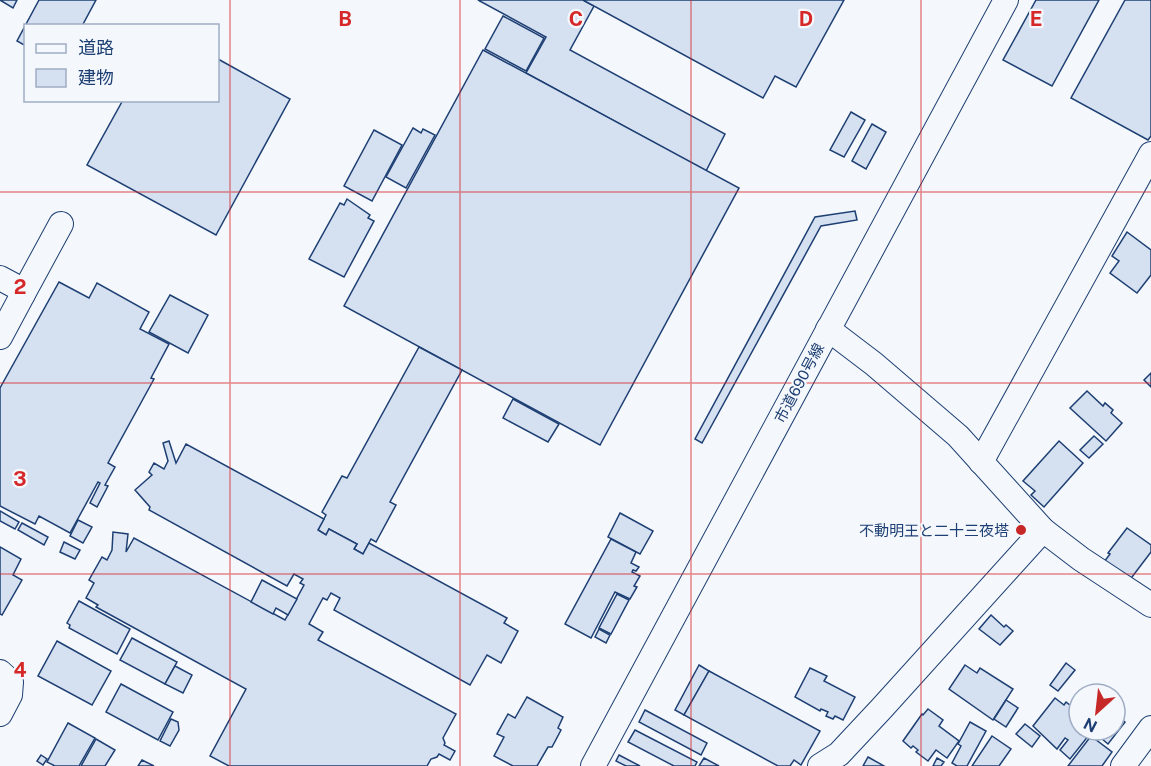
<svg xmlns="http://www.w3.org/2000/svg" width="1151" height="766" font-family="'Public Sans','Noto Sans JP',sans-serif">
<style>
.building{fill:#d5e0f0;stroke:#1d3f73;stroke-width:1.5}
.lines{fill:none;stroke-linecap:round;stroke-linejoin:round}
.minor-casing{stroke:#1d3f73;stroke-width:26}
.minor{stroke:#f4f7fb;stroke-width:24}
.grid{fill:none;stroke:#d62828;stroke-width:1.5;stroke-opacity:0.55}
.poi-dot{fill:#c62828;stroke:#f4f7fb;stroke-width:2}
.labels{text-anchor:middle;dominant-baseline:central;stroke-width:4.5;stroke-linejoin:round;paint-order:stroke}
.street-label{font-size:15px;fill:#1d3f73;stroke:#f4f7fb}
.poi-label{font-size:15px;fill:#1d3f73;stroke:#f4f7fb;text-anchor:end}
.grid-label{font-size:20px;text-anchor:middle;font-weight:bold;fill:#d62828;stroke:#f4f7fb;stroke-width:4.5;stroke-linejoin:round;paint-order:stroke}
</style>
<rect width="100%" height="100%" fill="#f4f7fb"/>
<g class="building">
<polygon points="0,0 17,0 13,8"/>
<polygon points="39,0 96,0 82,26 26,26 26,46 17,41"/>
<polygon points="478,0 583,0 594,6 570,50 725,134 706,171 526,73 546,37"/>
<polygon points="583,0 844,0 796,87 775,76 763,98"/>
<polygon points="1036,0 1099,0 1052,86 1003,60"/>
<polygon points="1125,0 1151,0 1151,136 1148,140 1071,98"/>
<polygon points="503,16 544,38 526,71 485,49"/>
<polygon points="483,50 739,188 600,445 344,306"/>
<polygon points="218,59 290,99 216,235 87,165 123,100 218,100"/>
<polygon points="851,112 865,120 844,157 830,150"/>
<polygon points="872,124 886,132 866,169 852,161"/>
<polygon points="413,128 421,133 423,129 435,135 406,188 386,177"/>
<polygon points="374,130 402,145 372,201 344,186"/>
<polygon points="347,199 370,215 368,218 374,221 344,277 309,259 340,203 344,205"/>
<polygon points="855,211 857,220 821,226 702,443 695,439 815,217"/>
<polygon points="1127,232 1151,250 1151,275 1137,293 1110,273 1119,261 1112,256"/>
<polygon points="59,282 89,298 97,283 149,312 140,329 169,344 151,378 154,379 108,463 115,467 105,485 108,486 97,507 90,503 100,483 98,482 70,533 39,516 35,524 0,506 0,388"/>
<polygon points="170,295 208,315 188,353 149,332"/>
<polygon points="419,347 462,370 390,502 396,505 376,542 371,539 363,554 354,549 357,544 329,529 326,535 318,530 326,515 322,512 342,476 347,478"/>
<polygon points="1151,373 1151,387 1144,380"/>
<polygon points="1087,391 1103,406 1105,403 1113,410 1111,413 1122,423 1106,441 1070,408"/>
<polygon points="513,399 559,424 548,442 503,418"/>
<polygon points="1094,436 1103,444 1089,458 1080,450"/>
<polygon points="169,441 176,463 186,444 324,519 318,530 326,535 329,529 357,544 354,549 363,554 369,543 507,618 504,623 518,631 501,663 487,655 470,685 334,610 340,598 331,593 327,600 323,598 309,624 323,632 318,640 456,714 443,738 445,743 444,745 455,751 450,760 439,754 437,757 431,759 427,766 229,766 210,756 246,689 96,607 98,605 86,598 94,583 89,580 102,557 107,560 112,550 113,532 128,534 126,552 134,538 285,620 304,585 300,583 303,579 294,574 287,586 149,510 150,507 135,490 152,475 149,472 154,463 164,469 168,461 163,443"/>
<polygon points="1059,441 1083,463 1044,507 1031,495 1035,491 1023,481"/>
<polygon points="0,511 19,522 15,529 0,521"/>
<polygon points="620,513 653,531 640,554 608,537"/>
<polygon points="78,520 92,527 83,543 70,536"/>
<polygon points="22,523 48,537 44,545 18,530"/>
<polygon points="1127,528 1151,545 1151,552 1129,581 1104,562 1110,554 1108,553"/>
<polygon points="611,539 636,552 631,563 639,567 636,571 633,570 632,572 640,576 634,586 637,587 630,599 615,592 591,638 565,624"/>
<polygon points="64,542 80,550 75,559 60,552"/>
<polygon points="0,547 21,559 13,575 22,580 2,615 0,614"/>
<polygon points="262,580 297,599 288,615 276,608 273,614 251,602"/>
<polygon points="617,594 629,600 611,634 599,628"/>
<polygon points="79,601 130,629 117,654 69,628 70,625 67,623"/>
<polygon points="991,615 1004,627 1006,625 1013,631 1000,645 979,629"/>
<polygon points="599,629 610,635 606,643 595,637"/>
<polygon points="132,638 177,662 165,684 120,660"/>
<polygon points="57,641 111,671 92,705 38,676"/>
<polygon points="1066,663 1075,670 1058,691 1050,685"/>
<polygon points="699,665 709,671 684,715 675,710"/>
<polygon points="965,665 977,673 980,668 1013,689 993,720 949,689"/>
<polygon points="175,666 192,675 183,693 165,684"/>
<polygon points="810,668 827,676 824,681 855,697 843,720 835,716 833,719 826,716 828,712 821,709 820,711 795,697"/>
<polygon points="709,671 820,731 801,765 794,760 790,766 778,766 684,715"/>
<polygon points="121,684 173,712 158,740 106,712"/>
<polygon points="527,697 563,717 558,728 561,730 552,747 548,747 537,766 513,766 494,756 504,737 497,734 508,714 515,718"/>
<polygon points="1055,698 1064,705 1066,702 1076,710 1073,714 1079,719 1079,730 1093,730 1070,759 1060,750 1068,740 1065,738 1057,749 1033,726"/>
<polygon points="1006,700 1018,708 1006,727 994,719"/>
<polygon points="928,709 943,720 939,726 959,741 947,758 936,750 928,761 916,752 918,750 913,746 911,748 903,741 922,714 923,715"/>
<polygon points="645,710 707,743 701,755 639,722"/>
<polygon points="1115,714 1125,722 1108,744 1094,732 1095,730 1115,730"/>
<polygon points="171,719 178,722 179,730 170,746 160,741"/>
<polygon points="970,722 986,731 967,766 957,766 952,763 961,746 958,744"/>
<polygon points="68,723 95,738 79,766 55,766 47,762"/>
<polygon points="1025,724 1040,736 1032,747 1016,734"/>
<polygon points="635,730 697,762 695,766 674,766 628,742"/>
<polygon points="992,736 1011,749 999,766 972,766"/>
<polygon points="1091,736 1112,752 1102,766 1068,766"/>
<polygon points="96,739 115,750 105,766 81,766"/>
<polygon points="41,755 47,759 43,765 37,761"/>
<polygon points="619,755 640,766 626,766 616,761"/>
<polygon points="868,757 884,766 863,766"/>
<polygon points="704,758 719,766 699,766"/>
<polygon points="937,758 944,762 941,766 933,766"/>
<polygon points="142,760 154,766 138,766"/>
</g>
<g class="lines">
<defs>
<g id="minor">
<polyline points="0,278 15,286 23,294 0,337"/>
<polyline points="23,294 61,224"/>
<polyline points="828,329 874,364 958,436 1043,530 1081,559 1151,605"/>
<polyline points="981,462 1151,154"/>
<polyline points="0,672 11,682 10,695 0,714"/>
<polyline points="593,766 1006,0"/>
<polyline points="820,766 839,754 882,708 1043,530"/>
<polyline points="1123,766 1151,728"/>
</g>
</defs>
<use href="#minor" class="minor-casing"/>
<use href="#minor" class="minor"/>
</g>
<path class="grid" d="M230,0V766M460,0V766M691,0V766M921,0V766M0,192H1151M0,383H1151M0,574H1151"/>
<circle class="poi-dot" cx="1021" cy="530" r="6"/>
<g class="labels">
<g class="street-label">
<text transform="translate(799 383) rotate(-62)">市道690号線</text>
</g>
<g class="poi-label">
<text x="1009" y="530">不動明王と二十三夜塔</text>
</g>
</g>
<g class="grid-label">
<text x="345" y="26">B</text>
<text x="576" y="26">C</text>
<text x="806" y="26">D</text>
<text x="1036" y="26">E</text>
<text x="20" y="294">2</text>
<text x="20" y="486">3</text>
<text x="20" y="677">4</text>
</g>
<rect x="24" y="24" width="195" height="78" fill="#f4f7fb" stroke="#9eadc5" stroke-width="1.5"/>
<rect x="36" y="44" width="30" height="9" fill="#f4f7fb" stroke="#9eadc5" stroke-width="1.5"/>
<text x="78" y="54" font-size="18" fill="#1d3f73">道路</text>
<rect x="36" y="69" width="30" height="18" fill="#d5e0f0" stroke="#9eadc5" stroke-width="1.5"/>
<text x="78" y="84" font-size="18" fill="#1d3f73">建物</text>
<g transform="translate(1097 712) rotate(207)"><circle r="28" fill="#f4f7fb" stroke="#9eadc5" stroke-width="1.5"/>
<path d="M0-4.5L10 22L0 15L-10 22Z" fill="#c62828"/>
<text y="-9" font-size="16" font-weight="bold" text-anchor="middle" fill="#1d3f73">N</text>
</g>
</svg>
